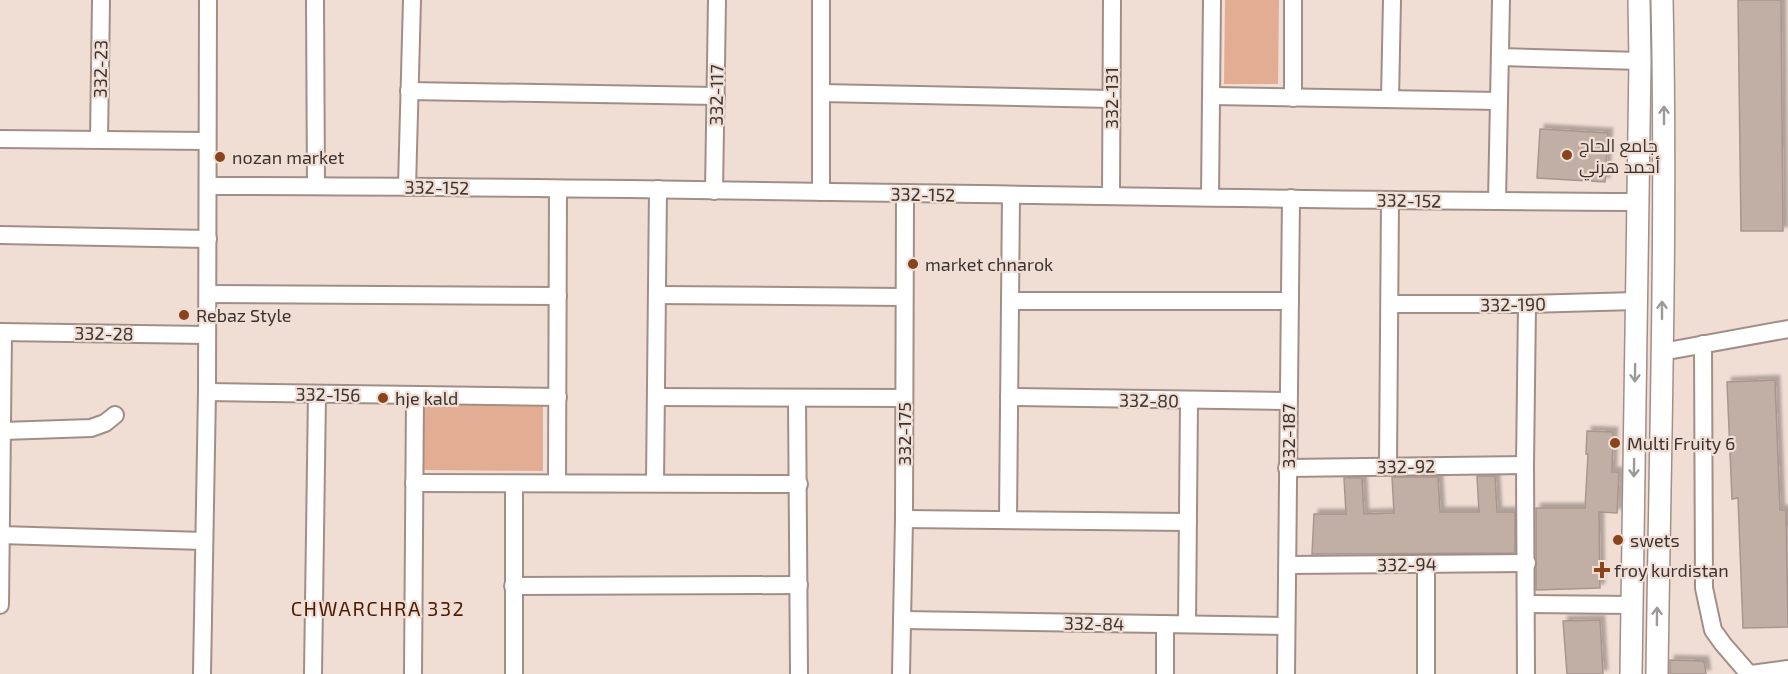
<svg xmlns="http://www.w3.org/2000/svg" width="1788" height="674" font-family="'Exo 2',Cairo,sans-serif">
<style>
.green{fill:#e3ad93}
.building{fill:#c1afa6;stroke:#a8968e;stroke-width:1.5;filter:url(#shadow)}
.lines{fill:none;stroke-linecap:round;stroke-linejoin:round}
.minor-casing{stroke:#a18f87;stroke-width:20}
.major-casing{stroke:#a18f87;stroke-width:24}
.minor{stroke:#fff;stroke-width:16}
.major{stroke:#fff;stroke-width:21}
.oneway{stroke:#9c9998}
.poi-dot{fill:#89431d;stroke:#f0ddd4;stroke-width:2}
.labels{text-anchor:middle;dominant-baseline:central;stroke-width:4.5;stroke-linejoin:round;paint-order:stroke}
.street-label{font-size:18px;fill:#3a3330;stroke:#f0ddd4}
.poi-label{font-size:18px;fill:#3a3330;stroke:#f0ddd4;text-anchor:start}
.neighbourhood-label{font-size:20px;letter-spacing:1.5px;fill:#4b1c01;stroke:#f0ddd4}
</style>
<defs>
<filter id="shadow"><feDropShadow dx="4.5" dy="-4.5" stdDeviation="1.5" flood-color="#0004"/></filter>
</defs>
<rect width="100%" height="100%" fill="#f0ddd4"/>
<g class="green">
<polygon points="1225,0 1279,0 1278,84 1224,84"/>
<polygon points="423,404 543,404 543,471 423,470"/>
</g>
<g class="building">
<polygon points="1738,0 1781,0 1783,231 1741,231"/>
<polygon points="1540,129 1608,133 1605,182 1537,178"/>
<polygon points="1775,380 1780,510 1786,510 1788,627 1743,628 1738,498 1732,499 1727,382"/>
<polygon points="1587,431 1613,432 1612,472 1619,472 1617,513 1599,512 1600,588 1536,590 1536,508 1585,508 1588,454 1586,454"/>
<polygon points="1477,476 1495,476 1497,512 1515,512 1515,553 1312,554 1314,514 1346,514 1344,478 1362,478 1364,514 1394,513 1392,477 1438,477 1440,512 1479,512"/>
<polygon points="1600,620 1603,674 1567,674 1563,621"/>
<polygon points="1670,660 1704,661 1706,674 1670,674"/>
</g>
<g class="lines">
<defs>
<g id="minor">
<polyline points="315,0 316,186"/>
<polyline points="1500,57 1640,61"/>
<polyline points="409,91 716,96"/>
<polyline points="821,93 1111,99"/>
<polyline points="1211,96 1499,101"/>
<polyline points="1293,98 1293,0"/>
<polyline points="1390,99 1392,0"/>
<polyline points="0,139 207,141"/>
<polyline points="99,139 101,0"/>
<path d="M208,186C685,186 1161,200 1638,202"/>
<polyline points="407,187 412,0"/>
<polyline points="714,191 717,0"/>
<polyline points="821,192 821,0"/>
<polyline points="1111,196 1112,0"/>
<polyline points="1210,197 1212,0"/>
<polyline points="1497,201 1501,0"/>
<polyline points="0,235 208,239"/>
<polyline points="208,294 558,296"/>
<polyline points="657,295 904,297"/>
<polyline points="1010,301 1290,301"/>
<polyline points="1390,304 1527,304 1636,301"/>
<polyline points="0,332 207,335"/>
<polyline points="1703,344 1704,588 1713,630 1723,644 1749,674"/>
<polyline points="1662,352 1788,329"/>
<polyline points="207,392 558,397"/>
<polyline points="656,397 904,398"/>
<polyline points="1009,397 1288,401"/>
<polyline points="797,398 799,674"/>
<polyline points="3,431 91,428 105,423 115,415"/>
<polyline points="1388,466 1390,200"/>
<polyline points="1287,468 1525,465"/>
<polyline points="414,483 799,484"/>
<polyline points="557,483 558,189"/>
<polyline points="655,483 658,189"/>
<polyline points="514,484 514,674"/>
<polyline points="904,519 1188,522"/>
<polyline points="1008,520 1011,195"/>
<polyline points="0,535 204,541"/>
<polyline points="1288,565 1527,563"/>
<polyline points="513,586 799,585"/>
<polyline points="1527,604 1633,605"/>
<polyline points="0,605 3,332"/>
<polyline points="902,620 1286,626"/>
<polyline points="1165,624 1165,674"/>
<polyline points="1187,624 1189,401"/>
<polyline points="202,674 207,392 208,0"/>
<polyline points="313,674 317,394"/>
<polyline points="413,674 415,396"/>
<polyline points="901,674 904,519 905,194"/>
<polyline points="1286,674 1291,198"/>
<polyline points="1426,674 1426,564"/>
<polyline points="1526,674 1525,465 1527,304"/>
<polyline points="1751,674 1788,669"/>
</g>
<g id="major">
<polyline points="1631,674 1640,61 1639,0"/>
<path d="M1657,674C1660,449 1667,225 1662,0"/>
</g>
</defs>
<use href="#minor" class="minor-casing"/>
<use href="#major" class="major-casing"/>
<use href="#minor" class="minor"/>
<use href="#major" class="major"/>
</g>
<defs><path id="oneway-shaft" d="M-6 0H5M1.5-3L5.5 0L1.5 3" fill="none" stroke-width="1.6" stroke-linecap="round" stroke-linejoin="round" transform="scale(1.5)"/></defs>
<g class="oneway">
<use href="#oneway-shaft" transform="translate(1664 115) rotate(-90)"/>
<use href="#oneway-shaft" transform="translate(1662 310) rotate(-90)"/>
<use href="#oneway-shaft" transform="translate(1635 373) rotate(91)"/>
<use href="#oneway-shaft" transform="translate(1634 468) rotate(91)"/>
<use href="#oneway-shaft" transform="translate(1657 616) rotate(-89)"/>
</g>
<g class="poi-dot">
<circle cx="1567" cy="155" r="6"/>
<circle cx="220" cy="157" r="6"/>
<circle cx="913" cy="264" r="6"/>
<circle cx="184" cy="315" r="6"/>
<circle cx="383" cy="398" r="6"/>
<circle cx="1615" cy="443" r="6"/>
<circle cx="1618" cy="540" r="6"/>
<path d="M1599 561h6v6h6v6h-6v6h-6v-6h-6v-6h6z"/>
</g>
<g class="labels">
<g class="street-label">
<text transform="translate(100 69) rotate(-89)">332-23</text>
<text transform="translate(716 95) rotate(-89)">332-117</text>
<text transform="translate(1111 98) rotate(-90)">332-131</text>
<text transform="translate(437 187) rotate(1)">332-152</text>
<text transform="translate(923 194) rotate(1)">332-152</text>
<text transform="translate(1409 200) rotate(1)">332-152</text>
<text transform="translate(1513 304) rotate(-1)">332-190</text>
<text transform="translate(104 333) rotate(1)">332-28</text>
<text transform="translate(328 394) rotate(1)">332-156</text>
<text transform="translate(1149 400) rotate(1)">332-80</text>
<text transform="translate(904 434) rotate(-90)">332-175</text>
<text transform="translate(1288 436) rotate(-90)">332-187</text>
<text transform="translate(1406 466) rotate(-1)">332-92</text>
<text transform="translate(1407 564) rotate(-1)">332-94</text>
<text transform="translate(1094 623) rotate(1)">332-84</text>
</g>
<g class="poi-label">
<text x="1579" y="145">جامع الحاج<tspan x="1579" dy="21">أحمد هرني</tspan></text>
<text x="232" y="157">nozan market</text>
<text x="925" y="264">market chnarok</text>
<text x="196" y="315">Rebaz Style</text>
<text x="395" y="398">hje kald</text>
<text x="1627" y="443">Multi Fruity 6</text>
<text x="1630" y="540">swets</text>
<text x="1614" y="570">froy kurdistan</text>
</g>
<g class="neighbourhood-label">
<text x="378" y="608">CHWARCHRA 332</text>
</g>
</g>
</svg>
